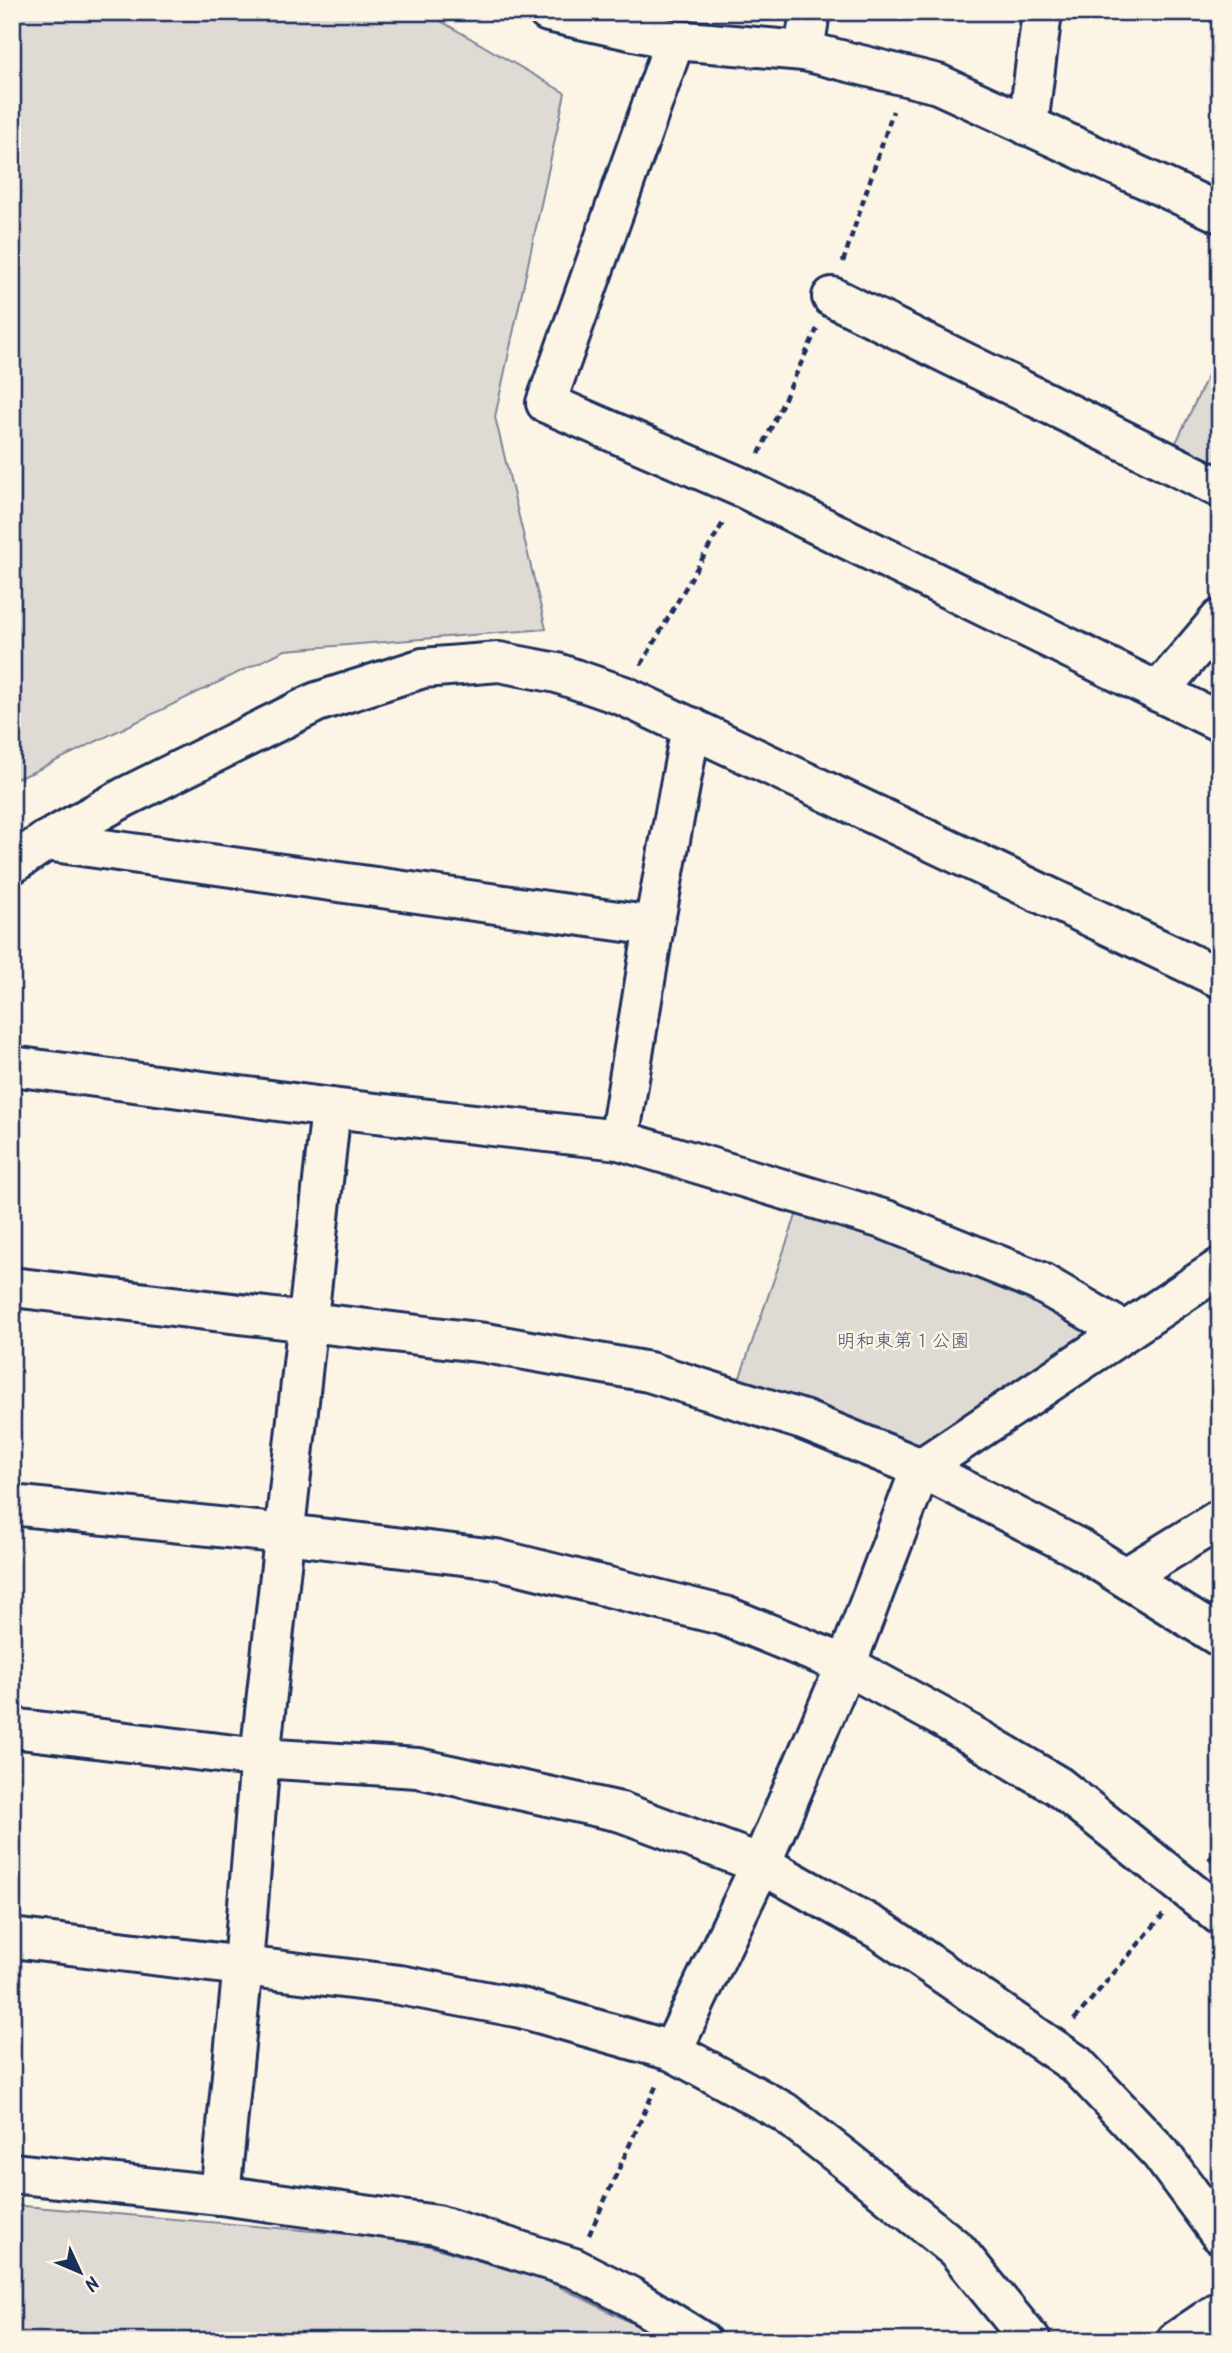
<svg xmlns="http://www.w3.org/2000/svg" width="1232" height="2353" font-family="Kalam,'Klee One',sans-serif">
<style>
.green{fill:#dfdbd4;stroke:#7d8599;stroke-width:2}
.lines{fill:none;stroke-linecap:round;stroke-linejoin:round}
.minor-casing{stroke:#1b2f5e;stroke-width:44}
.tertiary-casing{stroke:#1b2f5e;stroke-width:44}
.path{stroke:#1b2f5e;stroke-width:4.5;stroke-dasharray:7 5;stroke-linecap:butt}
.minor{stroke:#fcf5e5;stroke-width:38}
.tertiary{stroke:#fcf5e5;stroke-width:38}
.labels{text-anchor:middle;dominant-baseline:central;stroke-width:5;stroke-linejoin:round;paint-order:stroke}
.park-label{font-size:19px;fill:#425176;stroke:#fcf5e5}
</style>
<rect width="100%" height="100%" fill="#fcf5e5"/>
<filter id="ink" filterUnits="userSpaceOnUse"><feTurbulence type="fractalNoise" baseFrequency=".0143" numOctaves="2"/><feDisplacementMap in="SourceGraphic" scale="14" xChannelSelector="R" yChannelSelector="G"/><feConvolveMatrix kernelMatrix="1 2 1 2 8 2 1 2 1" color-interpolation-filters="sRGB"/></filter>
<g filter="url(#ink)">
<g class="green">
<polygon points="12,12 425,12 565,93 495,417 546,629 285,650 29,774 12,780"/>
<polygon points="1220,350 1220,476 1172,451"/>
<polygon points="799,1207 974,1265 1094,1329 914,1448 739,1380"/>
<polygon points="12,2205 406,2239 550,2282 668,2341 12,2341"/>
</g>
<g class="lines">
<defs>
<g id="minor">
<polyline points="548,12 675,40 804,51 938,84 1220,213"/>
<polyline points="675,40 546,403 743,488 1220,722"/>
<polyline points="804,51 810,12"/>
<polyline points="1028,126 1042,12"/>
<polyline points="832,297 1220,488"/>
<polyline points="1158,692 1220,619"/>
<polyline points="46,841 654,926"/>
<polyline points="12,864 46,841 125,797 317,702 423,668 499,662 557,673 624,696 1220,978"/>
<polyline points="12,1066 331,1108 619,1140 886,1220 1038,1281 1124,1331"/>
<polyline points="619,1140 654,926 691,727"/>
<polyline points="12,1287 486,1343 649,1372 803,1420 921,1468 1078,1548 1220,1637"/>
<polyline points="12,1505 285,1534 496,1559 725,1616 846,1665 941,1717 1058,1786 1220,1915"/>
<polyline points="1126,1577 1220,1519"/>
<polyline points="12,1728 260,1758 418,1768 621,1812 761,1864 883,1932 1077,2065 1161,2154 1220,2234"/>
<polyline points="12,1938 400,1985 521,2008 672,2051 784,2112 847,2161 957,2250 1031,2341"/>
<polyline points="672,2051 761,1864 846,1665 921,1468 1220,1268"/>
<polyline points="220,2195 243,1965 260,1758 331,1108"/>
<polyline points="1176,2341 1220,2311"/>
</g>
<polyline id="tertiary" points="12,2173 220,2195 437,2225 574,2268 629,2296 701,2341"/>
</defs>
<use href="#minor" class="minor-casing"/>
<use href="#tertiary" class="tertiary-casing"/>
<g class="path">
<polyline points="843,262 893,111"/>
<polyline points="759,454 817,329"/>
<polyline points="641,665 724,521"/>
<polyline points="1209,1860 1220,1847"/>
<polyline points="1074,2020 1163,1915"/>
<polyline points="589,2235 657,2084"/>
</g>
<use href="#minor" class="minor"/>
<use href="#tertiary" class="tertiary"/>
</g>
</g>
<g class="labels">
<g class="park-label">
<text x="903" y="1342">明和東第１公園</text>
</g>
</g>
<rect width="1232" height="2353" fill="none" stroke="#fcf5e5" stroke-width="42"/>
<rect x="21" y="21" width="1190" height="2311" fill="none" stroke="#1b2f5e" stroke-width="2.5" filter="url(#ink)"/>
<g transform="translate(80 2272) rotate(134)" stroke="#fcf5e5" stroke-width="5" paint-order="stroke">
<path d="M0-5L12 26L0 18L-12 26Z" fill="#1b2f5e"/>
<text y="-10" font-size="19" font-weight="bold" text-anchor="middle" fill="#1b2f5e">N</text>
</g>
</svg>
